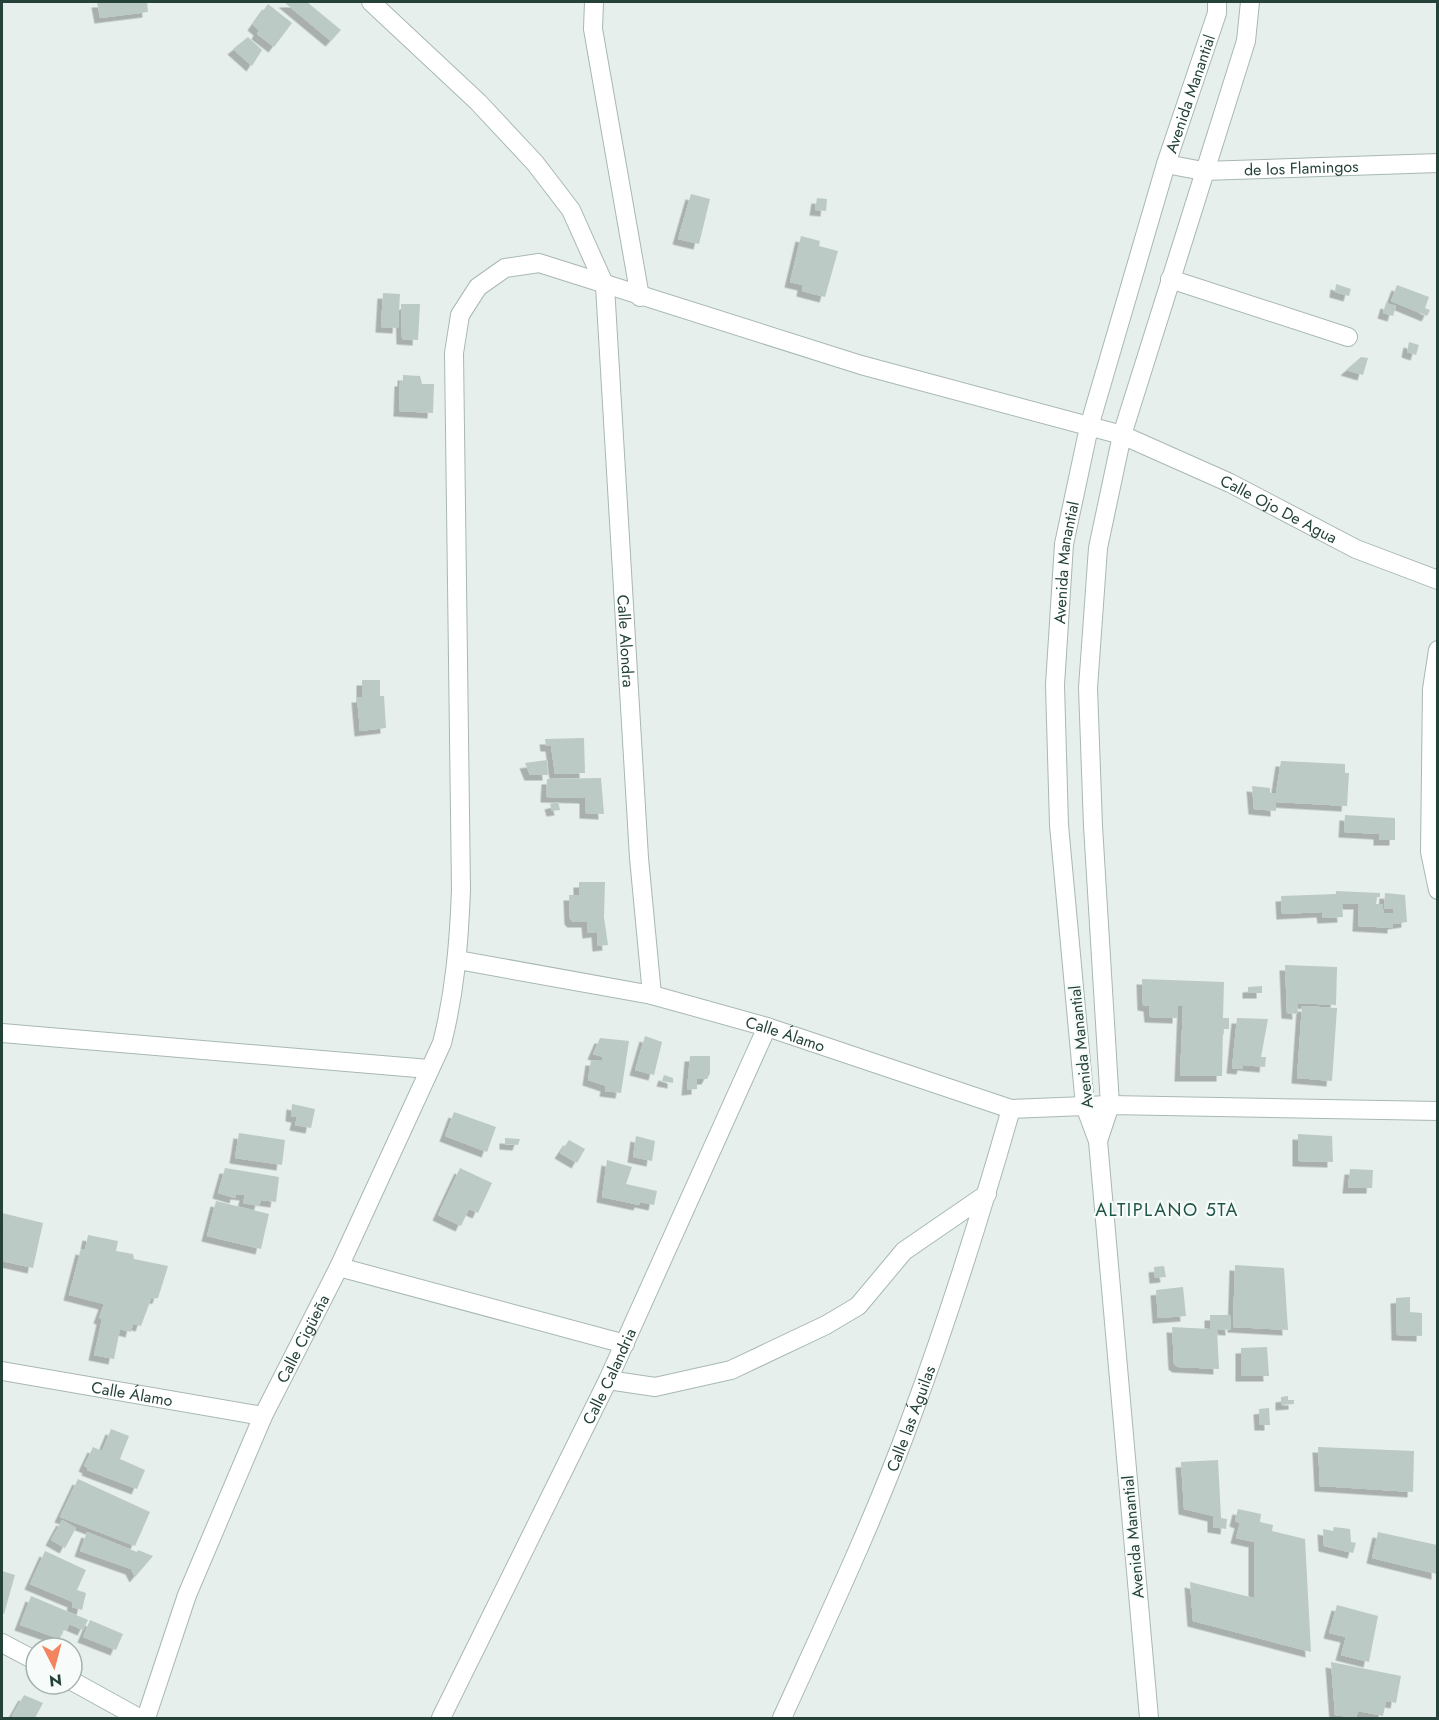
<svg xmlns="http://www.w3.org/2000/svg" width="1439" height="1720" font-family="Jost,sans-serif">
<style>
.building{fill:#bbcac4;filter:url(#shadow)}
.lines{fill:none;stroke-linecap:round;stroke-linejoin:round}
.minor-casing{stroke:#a8b8b2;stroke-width:20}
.minor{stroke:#fff;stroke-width:18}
.labels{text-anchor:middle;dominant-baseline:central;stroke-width:4.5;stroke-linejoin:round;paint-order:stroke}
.street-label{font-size:16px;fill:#24423a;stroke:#f7fbf9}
.neighbourhood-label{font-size:18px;letter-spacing:1.5px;fill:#1f5548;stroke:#f7fbf9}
</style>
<defs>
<filter id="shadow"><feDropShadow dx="-5.5" dy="5.5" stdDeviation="0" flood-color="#0004"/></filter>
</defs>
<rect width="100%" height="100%" fill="#e6efeb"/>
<g class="building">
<polygon points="97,2 147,2 148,12 100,18"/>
<polygon points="284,2 307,2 341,30 331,41"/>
<polygon points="268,4 292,23 274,47 257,34 259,30 253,25"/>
<polygon points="248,37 262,50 252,66 233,49"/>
<polygon points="691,194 710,199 699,244 678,239"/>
<polygon points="817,198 827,199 826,211 815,210"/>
<polygon points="801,236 820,241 819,246 838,251 825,297 802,291 803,285 790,282"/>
<polygon points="1336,284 1351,289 1349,296 1335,292"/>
<polygon points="1397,285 1429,297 1425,308 1430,310 1427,316 1391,301"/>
<polygon points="383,293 400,294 398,328 381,327"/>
<polygon points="1386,303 1396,306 1393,316 1383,313"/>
<polygon points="401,304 420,304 418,340 402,339"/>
<polygon points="1409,342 1419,345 1416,355 1407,352"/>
<polygon points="1361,357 1368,358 1363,375 1346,370"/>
<polygon points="403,375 420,376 422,384 434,384 433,413 399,411 400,381 403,381"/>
<polygon points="362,680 380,680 380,696 384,696 386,728 360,731 357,697 362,697"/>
<polygon points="584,738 585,773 555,774 551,746 546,746 545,739"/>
<polygon points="547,760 548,775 530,775 525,763"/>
<polygon points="1281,761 1345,764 1345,773 1349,773 1347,806 1276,802 1276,811 1254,809 1252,786 1270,788 1270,793 1276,793"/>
<polygon points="601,778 604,814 585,813 585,798 546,797 547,779"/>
<polygon points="558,802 560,810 552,811 550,804"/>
<polygon points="1345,815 1395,818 1395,840 1379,840 1379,834 1344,832"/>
<polygon points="579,882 605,882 604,917 608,945 598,946 597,932 588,933 587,922 573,922 570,919 569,895 579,895"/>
<polygon points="1336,891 1380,893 1380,897 1377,897 1376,904 1382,904 1384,913 1393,914 1393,909 1384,909 1385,893 1405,895 1407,922 1393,924 1393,928 1358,926 1359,904 1342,904 1343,917 1323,918 1322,912 1282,914 1281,896 1336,894"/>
<polygon points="1285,965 1337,967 1336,1005 1297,1003 1298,1014 1287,1013"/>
<polygon points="1142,979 1224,982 1223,1018 1229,1018 1229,1029 1223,1029 1222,1076 1180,1076 1183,1006 1178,1006 1178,1018 1150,1017 1149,1006 1143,1005"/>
<polygon points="1262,986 1262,993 1248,993 1248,987"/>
<polygon points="1302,1006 1337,1008 1332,1081 1297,1078"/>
<polygon points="1237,1018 1268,1019 1261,1057 1266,1057 1265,1067 1243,1065 1242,1069 1232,1068"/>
<polygon points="645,1036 662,1042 654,1075 635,1070"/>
<polygon points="600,1038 629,1041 621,1093 605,1091 606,1086 588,1080 591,1060 602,1061 603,1057 593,1054"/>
<polygon points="690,1056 710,1056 710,1073 707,1079 697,1079 697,1089 687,1090"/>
<polygon points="664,1075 673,1078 673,1083 662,1081"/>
<polygon points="292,1104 315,1109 311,1128 295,1125 297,1117 291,1116"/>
<polygon points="454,1112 496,1127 487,1152 445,1136"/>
<polygon points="239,1133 285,1140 282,1165 235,1158"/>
<polygon points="1298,1134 1332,1136 1333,1162 1298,1161"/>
<polygon points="636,1136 655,1141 652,1161 633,1157"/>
<polygon points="505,1138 520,1139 518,1145 505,1144"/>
<polygon points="569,1140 585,1149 577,1163 560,1153"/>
<polygon points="607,1160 632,1167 626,1184 657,1191 654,1205 640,1202 639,1205 602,1197"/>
<polygon points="225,1168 279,1177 276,1202 261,1200 259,1206 243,1203 245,1195 236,1194 235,1198 218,1193"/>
<polygon points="460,1168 492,1183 478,1213 469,1209 461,1226 438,1215"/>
<polygon points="1350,1169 1373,1170 1372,1188 1348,1188"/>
<polygon points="216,1201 269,1214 261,1249 207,1236"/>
<polygon points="2,1213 43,1223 33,1268 2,1261 4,1231 2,1231"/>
<polygon points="88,1235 118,1241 116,1251 133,1254 134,1259 168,1266 158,1298 151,1299 141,1326 133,1324 131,1332 120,1329 114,1359 94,1355 102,1319 99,1318 104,1304 69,1295 81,1249 85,1250"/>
<polygon points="1235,1265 1284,1268 1288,1330 1233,1327"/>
<polygon points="1164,1266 1166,1277 1155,1278 1154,1267"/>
<polygon points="1183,1287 1186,1316 1158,1318 1156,1290"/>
<polygon points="1410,1297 1410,1312 1422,1313 1422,1336 1397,1335 1396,1298"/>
<polygon points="1210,1315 1230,1315 1231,1330 1217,1329 1219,1369 1178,1367 1174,1364 1172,1327 1210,1329"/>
<polygon points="1267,1347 1269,1376 1241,1376 1241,1348"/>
<polygon points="1288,1396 1288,1400 1294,1400 1294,1404 1281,1405 1281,1397"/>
<polygon points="1269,1408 1270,1425 1260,1425 1259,1409"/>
<polygon points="111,1429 129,1436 120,1459 145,1470 137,1489 87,1470 88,1468 84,1466 93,1447 102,1451"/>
<polygon points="1318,1447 1414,1451 1413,1492 1320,1486"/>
<polygon points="1218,1460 1221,1518 1227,1519 1226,1529 1213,1527 1213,1516 1184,1509 1181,1462"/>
<polygon points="78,1479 150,1512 135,1546 60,1517"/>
<polygon points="1238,1509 1261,1514 1260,1522 1273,1525 1272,1531 1305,1539 1311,1652 1193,1621 1190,1582 1254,1598 1254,1542 1236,1538 1240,1523 1235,1521"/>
<polygon points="62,1520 76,1528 65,1548 51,1540"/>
<polygon points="1334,1527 1350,1529 1351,1542 1356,1543 1353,1553 1324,1546 1323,1529 1333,1531"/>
<polygon points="87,1532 137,1552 138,1550 153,1556 135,1577 131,1569 80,1551"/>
<polygon points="1378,1532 1437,1545 1437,1574 1372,1558"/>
<polygon points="45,1551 86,1570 77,1590 86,1593 82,1610 72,1607 73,1602 30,1584"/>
<polygon points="2,1571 15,1575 4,1614 2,1613"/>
<polygon points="31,1596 88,1620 83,1630 69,1624 67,1630 63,1628 60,1639 20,1625"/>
<polygon points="1337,1605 1378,1616 1369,1662 1341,1655 1346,1637 1329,1633"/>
<polygon points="90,1620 123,1634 116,1650 83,1637"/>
<polygon points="1331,1662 1401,1676 1396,1703 1386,1701 1383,1716 1358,1711 1356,1718 1335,1715"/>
<polygon points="24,1695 43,1703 35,1718 18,1718 12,1716"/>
</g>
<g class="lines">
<defs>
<g id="minor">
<path id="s1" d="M371,2L478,102L535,163L571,210L605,286L639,858L652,995"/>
<polyline points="594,2 593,29 640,297"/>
<path id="s2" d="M1166,164L1203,171L1438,163"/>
<polyline points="1170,279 1348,337"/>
<polyline points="1438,650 1432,689 1430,852 1438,890"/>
<path id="s3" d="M458,960L652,995L767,1027L1011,1109L1110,1105L1438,1111"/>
<polyline points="2,1033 429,1069"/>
<polyline points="1098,1141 1110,1105 1093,826 1088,688 1098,548 1122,435 1246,41 1250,2"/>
<polyline points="339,1267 625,1344"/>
<path id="s4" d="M2,1371L263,1416"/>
<polyline points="608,1380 655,1387 731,1370 826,1325 858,1306 904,1251 987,1194"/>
<polyline points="2,1643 36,1661"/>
<polyline points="72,1681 139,1718"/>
<path id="s5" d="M146,1718L187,1595L263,1416L339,1267L442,1043C455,992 459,942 461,890L454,353L460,315L478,287L505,268L539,263L861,365L1122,435L1230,483L1356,549L1438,580"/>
<path id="s6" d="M441,1718L608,1380L767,1027"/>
<path id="s7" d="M782,1718C826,1621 873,1522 910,1421C948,1319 981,1214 1011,1109"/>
<path id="s8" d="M1149,1718L1098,1141L1085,1106L1059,825L1055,685L1064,544L1089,427L1166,164L1217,13V2"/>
</g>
</defs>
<use href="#minor" class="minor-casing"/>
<use href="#minor" class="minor"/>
</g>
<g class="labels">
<g class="street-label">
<text stroke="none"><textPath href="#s8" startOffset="1648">Avenida Manantial</textPath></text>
<text stroke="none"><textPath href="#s2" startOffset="136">de los Flamingos</textPath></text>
<text stroke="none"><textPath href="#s5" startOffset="2350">Calle Ojo De Agua</textPath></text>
<text stroke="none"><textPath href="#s8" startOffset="1162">Avenida Manantial</textPath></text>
<text stroke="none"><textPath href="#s1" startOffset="728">Calle Alondra</textPath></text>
<text stroke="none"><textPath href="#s3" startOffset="336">Calle Álamo</textPath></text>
<text transform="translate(1081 1047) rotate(-96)">Avenida Manantial</text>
<text stroke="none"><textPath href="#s5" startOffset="411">Calle Cigüeña</textPath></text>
<text stroke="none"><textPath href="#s6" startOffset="381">Calle Calandria</textPath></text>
<text stroke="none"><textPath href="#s4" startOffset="132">Calle Álamo</textPath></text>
<text stroke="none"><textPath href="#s7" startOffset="326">Calle las Águilas</textPath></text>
<text transform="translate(1133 1537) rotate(-95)">Avenida Manantial</text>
</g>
<g class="neighbourhood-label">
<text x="1167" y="1210">ALTIPLANO 5TA</text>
</g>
</g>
<rect width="1439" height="1720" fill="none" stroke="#24423a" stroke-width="6"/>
<g transform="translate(54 1666) rotate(174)"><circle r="28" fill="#f7fbf9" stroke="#a3b1ad" stroke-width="1.5"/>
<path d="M0-4.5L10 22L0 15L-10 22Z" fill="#f4845f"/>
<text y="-9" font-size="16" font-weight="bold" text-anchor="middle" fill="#24423a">N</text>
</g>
</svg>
